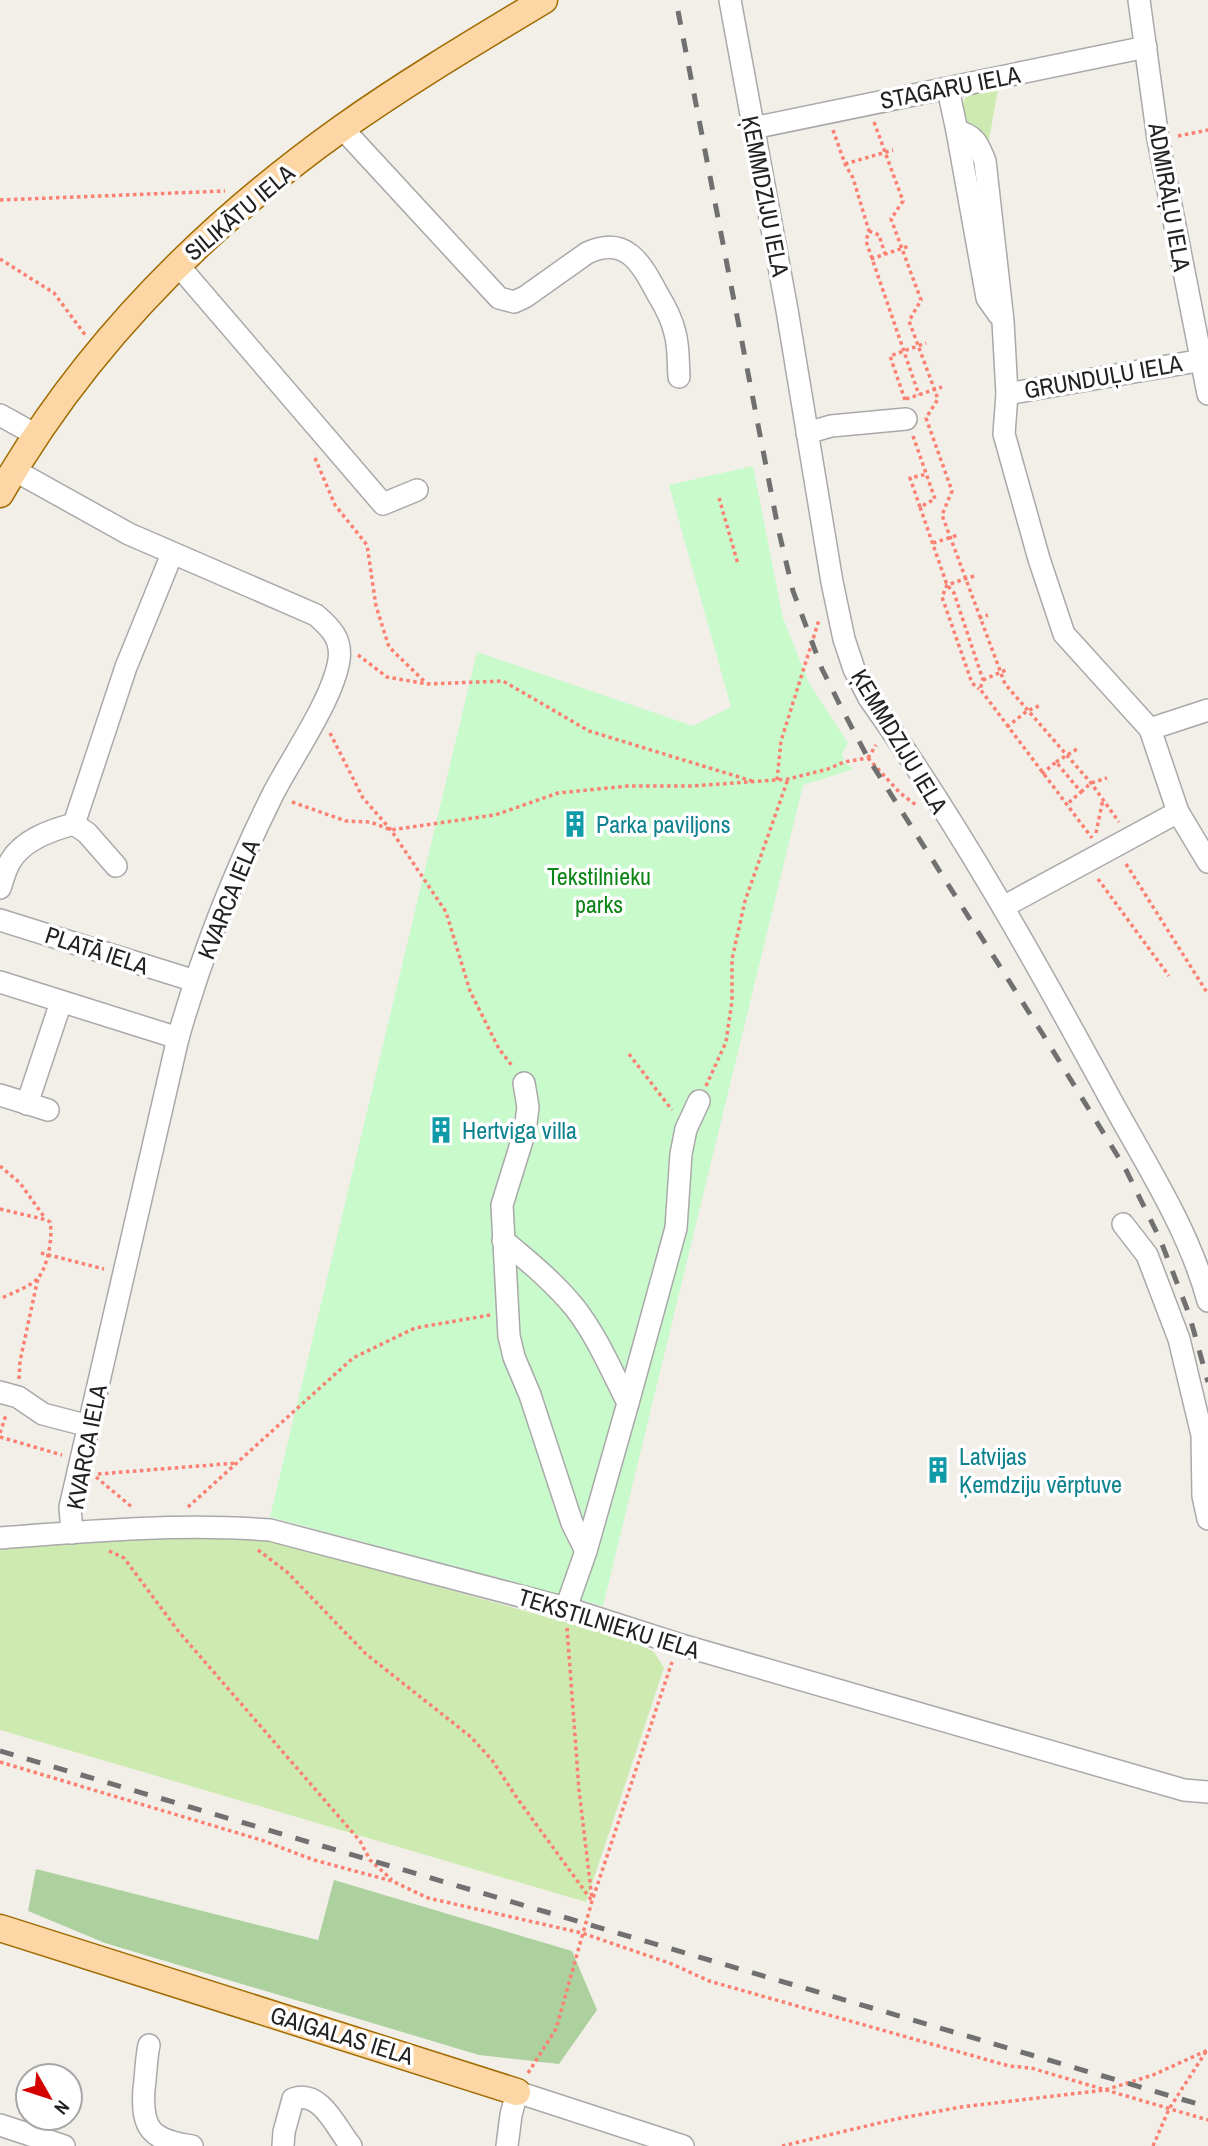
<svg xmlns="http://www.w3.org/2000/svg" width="1208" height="2146" font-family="'Archivo Narrow',sans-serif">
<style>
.grass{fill:#cdebb0}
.forest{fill:#add19e}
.park{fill:#c8facc}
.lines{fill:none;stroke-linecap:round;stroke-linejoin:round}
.minor-casing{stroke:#a9a9a9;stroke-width:24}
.major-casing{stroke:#a06b00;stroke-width:29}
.path{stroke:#fa8072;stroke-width:3.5;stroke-dasharray:3.5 3.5;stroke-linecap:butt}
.minor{stroke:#fff;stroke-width:21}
.major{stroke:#fcd6a4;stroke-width:26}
.rail{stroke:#707070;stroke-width:5;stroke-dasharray:14 14;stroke-linecap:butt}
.labels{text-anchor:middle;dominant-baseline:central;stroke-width:7;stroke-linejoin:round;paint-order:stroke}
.street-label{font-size:24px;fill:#222;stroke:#fff}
.culture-label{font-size:24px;fill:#0d838f;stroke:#fff;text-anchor:start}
.park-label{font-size:24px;fill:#0c8416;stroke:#fff}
</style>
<rect width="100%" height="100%" fill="#f2efe9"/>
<g class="grass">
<path d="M999,84L989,140L962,120C960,89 974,90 999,84Z"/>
<polygon points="225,1533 284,1544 630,1640 654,1652 664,1668 586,1902 0,1730 0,1550 154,1536"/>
</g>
<polygon class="forest" points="36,1869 318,1940 334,1880 572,1951 597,2010 559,2064 479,2055 105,1943 28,1911"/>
<polygon class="park" points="753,466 783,618 809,683 848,743 842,753 844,762 854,769 803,785 603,1606 270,1517 477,652 693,726 731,707 669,485"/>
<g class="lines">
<defs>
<g id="minor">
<path d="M730,0L787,310L832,582L844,639L854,669L869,698C960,826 1037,964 1112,1102C1147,1166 1189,1230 1208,1301"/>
<polyline points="1139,0 1158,139 1208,394"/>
<path d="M948,89L957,131C976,136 978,144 985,161L1003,321L1007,394L1004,434L1039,559L1064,634L1150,729L1178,812L1003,907"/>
<path d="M342,128L499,298L514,302L525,297L587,253C626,235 641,263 657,293C665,306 672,319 675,333C679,347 678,363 679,377"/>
<polyline points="753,128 1146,47"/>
<polyline points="957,131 987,298 999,315"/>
<polyline points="178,265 383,504 417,490"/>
<polyline points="1007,394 1208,359"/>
<polyline points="0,415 36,435"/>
<polyline points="807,433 831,426 906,419"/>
<path d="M14,470L129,534L316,615C331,628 342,639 339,660C333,699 292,757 273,794C234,872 202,954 178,1038L70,1507L72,1533"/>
<polyline points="1150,729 1208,710"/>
<polyline points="1178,812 1208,862"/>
<polyline points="116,866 87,833 74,824 126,667 172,554"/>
<path d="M0,888C3,880 5,870 10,862C22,840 51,830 74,824"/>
<polyline points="0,920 195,981"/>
<polyline points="0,982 178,1038"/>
<polyline points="524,1083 528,1107 525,1131 502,1205 509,1336 514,1357 530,1395 572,1523 586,1551"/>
<polyline points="0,1095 48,1110"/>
<polyline points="27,1104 61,1002"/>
<polyline points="1123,1224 1147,1255 1179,1339 1202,1435 1203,1496 1208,1519"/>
<path d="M503,1240C528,1261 554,1282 575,1308C597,1336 612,1372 628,1403L586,1551L566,1608"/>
<polyline points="0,1392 18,1397 43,1414 89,1426"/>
<polyline points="628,1403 676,1228 681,1154 686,1129 699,1101"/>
<path d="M0,1538C89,1531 180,1523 270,1530L566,1608L678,1644L1184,1790L1208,1792"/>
<path d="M149,2045C146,2059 146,2074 144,2089C141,2130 152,2140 192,2146"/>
<polyline points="0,2125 64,2146"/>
<path d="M283,2146L284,2132L293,2099C321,2089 336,2128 351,2146"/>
<polyline points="507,2146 511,2115 517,2092 683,2146"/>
</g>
<g id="major">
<path d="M0,494C84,347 205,226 342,128C407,82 476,41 544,0"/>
<polyline points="0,1928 517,2092"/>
</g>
</defs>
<use href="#minor" class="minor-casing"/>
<use href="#major" class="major-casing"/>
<g class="path">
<polyline points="874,122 903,201 891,219 921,300 909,321 938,399 926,418 952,491 942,515 1005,684 1091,783 1119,822"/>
<polyline points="833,130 845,164 853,178 869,231 866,241 919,395"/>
<polyline points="1178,136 1208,130"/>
<polyline points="845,164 893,150"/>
<polyline points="0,200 225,191"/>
<polyline points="869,231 879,235 885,254"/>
<polyline points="0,259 54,293 86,336"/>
<polyline points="871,259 909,246"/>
<polyline points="906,399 942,387"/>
<polyline points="905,400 890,356 926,343"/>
<polyline points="913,436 935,499 920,507 947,585 954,593 983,680 980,689 1092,838"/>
<polyline points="315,458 335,505 367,545 376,606 389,647 426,683"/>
<polyline points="719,498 738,564"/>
<polyline points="920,507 910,478 927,474"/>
<polyline points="933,543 958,535"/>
<polyline points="974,576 947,585 942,597 972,683 979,689"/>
<polyline points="979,618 988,615"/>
<polyline points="358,655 387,677 427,684 503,681 589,731 752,781"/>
<polyline points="983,680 1008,669"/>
<polyline points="1007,727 1027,711 1041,705"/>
<polyline points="330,733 363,798 391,830 446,912 470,991 499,1049 513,1067"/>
<polyline points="868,758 900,793 916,805"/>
<polyline points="868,758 876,745"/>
<polyline points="1056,762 1077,749"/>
<polyline points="1042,774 1056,762 1081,792 1066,805"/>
<polyline points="777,780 781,741 819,620"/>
<polyline points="1081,792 1091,783 1107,778"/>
<polyline points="292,802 346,821 370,822 391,830 495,815 558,793 628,786 693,786 788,779 828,769 844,762 868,758"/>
<polyline points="1096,833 1103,799"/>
<polyline points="1126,864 1208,994"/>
<polyline points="1098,879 1169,976"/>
<polyline points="629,1054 672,1110"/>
<polyline points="706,1086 726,1042 732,1001 732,959 745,901 788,779"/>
<polyline points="0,1166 20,1183 45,1218"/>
<path d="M0,1209L47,1220L50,1222C53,1236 48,1265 39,1277C31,1287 11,1293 0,1299"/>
<polyline points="41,1253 104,1269"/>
<polyline points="19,1379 20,1361 38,1278"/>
<polyline points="0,1433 6,1415"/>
<polyline points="0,1437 62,1455"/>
<polyline points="98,1474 237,1463"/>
<polyline points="96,1477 133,1508"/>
<polyline points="188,1507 353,1358 415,1328 490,1315"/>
<polyline points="258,1550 287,1572 366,1654 471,1737 492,1760 517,1798 592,1901"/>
<polyline points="109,1551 124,1558 179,1632 360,1841 370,1860 392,1880"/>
<polyline points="567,1628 579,1790 592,1899"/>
<polyline points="0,1762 261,1840 314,1860 392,1881 428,1898 582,1933 672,1964 709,1981 1009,2066 1031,2068 1208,2120"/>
<polyline points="528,2073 556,2029 592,1901 672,1662"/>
<polyline points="782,2146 896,2119 961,2107 1105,2090 1153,2075 1208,2050"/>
<polyline points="1153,2146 1169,2109 1207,2050"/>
</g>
<use href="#minor" class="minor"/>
<use href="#major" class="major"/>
<g class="rail">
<polyline points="678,11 778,528 793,591 822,669 842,709 868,758 1042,1033 1125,1168 1160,1239 1189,1314 1208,1382"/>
<polyline points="0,1751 1208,2107"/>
</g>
</g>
<defs>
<symbol id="building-bare" viewBox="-9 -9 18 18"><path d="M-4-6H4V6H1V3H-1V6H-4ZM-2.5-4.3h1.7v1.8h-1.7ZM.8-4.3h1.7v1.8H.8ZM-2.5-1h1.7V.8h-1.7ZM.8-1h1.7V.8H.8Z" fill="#0f9aa8" stroke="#fff" stroke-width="2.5" paint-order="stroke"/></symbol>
</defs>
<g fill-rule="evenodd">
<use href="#building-bare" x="556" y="805" width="38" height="38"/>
<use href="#building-bare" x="422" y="1111" width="38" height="38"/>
<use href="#building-bare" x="919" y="1451" width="38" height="38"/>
</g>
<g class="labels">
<g class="street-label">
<text transform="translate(950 87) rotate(-11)">STAGARU IELA</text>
<text transform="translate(766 196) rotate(79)">ĶEMMDZIJU IELA</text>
<text transform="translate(1170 197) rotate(80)">ADMIRĀĻU IELA</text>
<text transform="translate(239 212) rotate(-40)">SILIKĀTU IELA</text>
<text transform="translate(1103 376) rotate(-10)">GRUNDUĻU IELA</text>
<text transform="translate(900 741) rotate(59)">ĶEMMDZIJU IELA</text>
<text transform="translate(228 899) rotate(-68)">KVARCA IELA</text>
<text transform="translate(97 950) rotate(18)">PLATĀ IELA</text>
<text transform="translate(86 1447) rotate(-79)">KVARCA IELA</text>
<text transform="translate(609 1623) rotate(17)">TEKSTILNIEKU IELA</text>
<text transform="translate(342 2035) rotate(17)">GAIGALAS IELA</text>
</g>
<g class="culture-label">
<text x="596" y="824">Parka paviljons</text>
<text x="462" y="1130">Hertviga villa</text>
<text x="959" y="1456">Latvijas<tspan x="959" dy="28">Ķemdziju vērptuve</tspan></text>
</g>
<g class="park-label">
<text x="599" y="876">Tekstilnieku<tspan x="599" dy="28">parks</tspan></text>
</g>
</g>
<g transform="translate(49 2097) rotate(129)"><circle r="33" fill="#ffffff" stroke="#a7a7a7" stroke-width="2"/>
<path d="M0-5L12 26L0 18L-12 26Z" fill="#d40000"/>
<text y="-10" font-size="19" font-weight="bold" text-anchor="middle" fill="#222222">N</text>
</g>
</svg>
